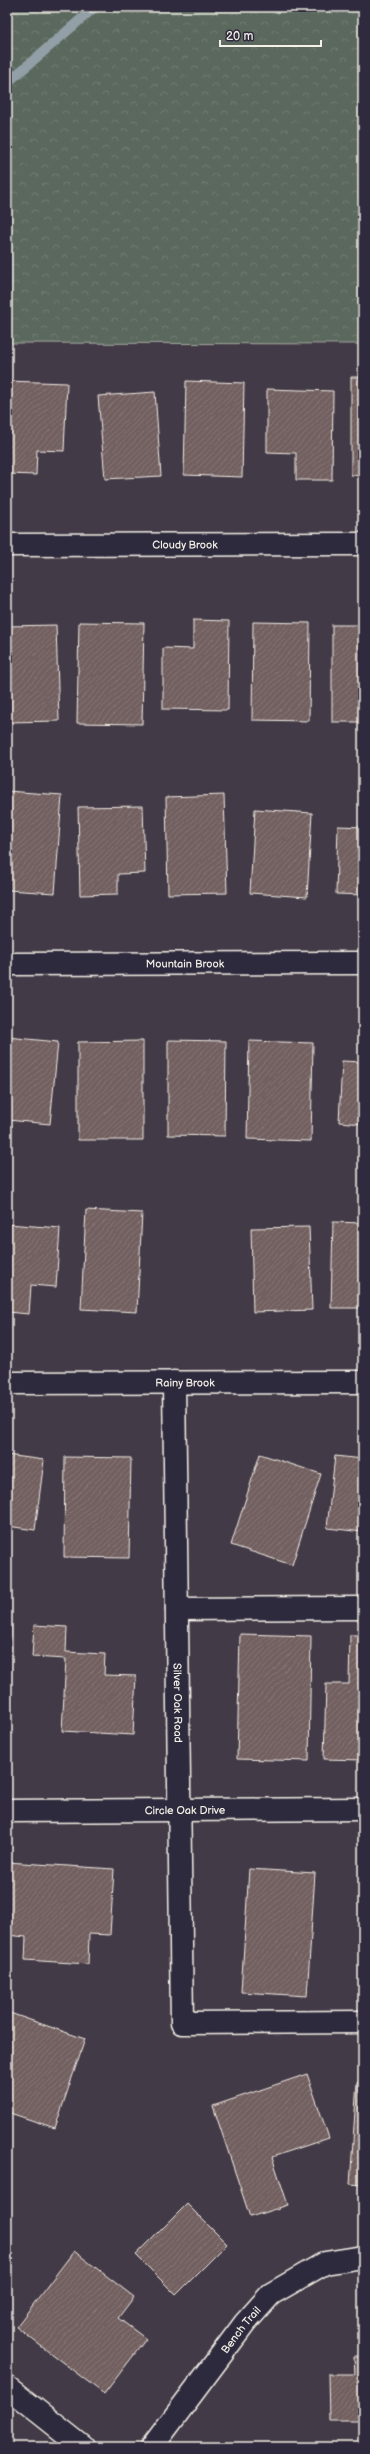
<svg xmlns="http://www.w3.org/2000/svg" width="370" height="2454" font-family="'Balsamiq Sans',sans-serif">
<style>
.forest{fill:url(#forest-crowns);stroke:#a7aca2}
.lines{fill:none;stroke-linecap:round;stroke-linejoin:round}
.stream{stroke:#929fa7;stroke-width:10}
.building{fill:url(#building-hatch);stroke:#f4f1e8}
.minor-casing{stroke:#f4f1e8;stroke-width:25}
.minor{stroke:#2f2a3d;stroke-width:22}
.labels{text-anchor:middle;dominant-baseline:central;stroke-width:3;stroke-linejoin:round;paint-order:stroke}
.street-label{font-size:11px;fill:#f4f1e8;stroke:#2f2a3d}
</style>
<defs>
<pattern id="forest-crowns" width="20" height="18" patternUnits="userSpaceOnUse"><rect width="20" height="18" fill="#5a675d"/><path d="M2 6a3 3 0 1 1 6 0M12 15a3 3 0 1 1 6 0" fill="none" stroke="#727d74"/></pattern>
<pattern id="building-hatch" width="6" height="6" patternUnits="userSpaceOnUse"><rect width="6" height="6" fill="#725e5f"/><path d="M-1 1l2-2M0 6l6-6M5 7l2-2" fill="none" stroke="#877676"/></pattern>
</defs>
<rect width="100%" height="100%" fill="#433a47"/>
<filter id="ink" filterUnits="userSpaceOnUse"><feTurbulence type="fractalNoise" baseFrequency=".025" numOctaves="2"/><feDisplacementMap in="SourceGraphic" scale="8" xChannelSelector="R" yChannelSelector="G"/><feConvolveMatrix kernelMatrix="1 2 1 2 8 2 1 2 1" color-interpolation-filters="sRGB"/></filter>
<g filter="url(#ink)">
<polygon class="forest" points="7,7 363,7 363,344 7,343"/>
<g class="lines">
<polyline class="stream" points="7,83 95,7"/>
</g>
<g class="building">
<polygon points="351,377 363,377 363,476 351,475"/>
<polygon points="7,381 67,383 64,451 37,450 36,475 7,474"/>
<polygon points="186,381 244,383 242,477 184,475"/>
<polygon points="267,389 333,391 332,480 296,480 296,453 267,452"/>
<polygon points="155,392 161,476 105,479 98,396"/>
<polygon points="193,620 229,621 228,710 163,709 163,648 193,649"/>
<polygon points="79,622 144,623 142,724 77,723"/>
<polygon points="253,622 310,623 309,721 252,720"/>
<polygon points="56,625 59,721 7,722 7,626"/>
<rect x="332" y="625" width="31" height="97"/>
<polygon points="7,791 62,795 55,893 7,890"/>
<polygon points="224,795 227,893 168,894 166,797"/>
<polygon points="143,806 145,873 118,874 118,894 80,895 78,807"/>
<polygon points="255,809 312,813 307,897 250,893"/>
<polygon points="338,826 363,827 363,895 336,894"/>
<polygon points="7,1037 58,1042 50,1124 7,1120"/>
<polygon points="168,1040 226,1041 225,1136 168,1135"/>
<polygon points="143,1041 143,1140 78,1140 78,1042"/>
<polygon points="249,1041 313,1043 311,1141 247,1139"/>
<polygon points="342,1061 363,1062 363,1124 339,1122"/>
<polygon points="86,1210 142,1213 137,1312 81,1309"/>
<polygon points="333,1222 363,1223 363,1308 331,1308"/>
<polygon points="7,1224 60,1228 56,1287 31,1285 29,1314 7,1312"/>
<polygon points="309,1227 312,1310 253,1312 251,1228"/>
<polygon points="260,1454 321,1474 292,1565 231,1545"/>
<polygon points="7,1455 44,1460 35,1530 7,1526"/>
<polygon points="335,1456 363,1459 363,1532 327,1528"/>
<polygon points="65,1457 131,1458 129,1558 64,1557"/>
<polygon points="7,1623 11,1624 7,1690"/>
<polygon points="34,1625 67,1627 66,1652 105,1654 104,1675 136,1676 133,1735 62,1731 66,1659 32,1657"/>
<polygon points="240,1634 311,1636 309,1761 237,1759"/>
<polygon points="350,1635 363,1635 363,1760 324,1759 326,1684 349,1684"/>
<polygon points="7,1862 114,1869 110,1935 89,1934 88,1964 25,1960 26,1937 7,1935"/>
<polygon points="249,1869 315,1873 307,1996 241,1992"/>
<polygon points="7,2012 85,2039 55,2128 7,2112"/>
<polygon points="307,2074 329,2138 272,2157 288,2205 250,2217 213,2106"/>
<polygon points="357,2082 363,2082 363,2185 350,2184"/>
<polygon points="187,2204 227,2244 176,2295 136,2255"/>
<polygon points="74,2251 134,2297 118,2318 146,2339 104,2394 16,2327"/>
<polygon points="354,2357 363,2357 363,2421 329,2421 328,2374 355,2374"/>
</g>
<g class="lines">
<defs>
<g id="minor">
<path id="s1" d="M7,545L363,544"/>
<path id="s2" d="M7,964L363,963"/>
<path id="s3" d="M174,1382L182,2023L363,2022"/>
<path id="s4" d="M7,1383L363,1382"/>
<polyline points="177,1609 363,1608"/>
<path id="s5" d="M7,1811L363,1809"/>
<polyline points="7,2387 83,2447"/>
<path id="s6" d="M152,2447L245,2323L271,2294L325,2263L363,2257"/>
</g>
</defs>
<use href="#minor" class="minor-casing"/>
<use href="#minor" class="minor"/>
</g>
</g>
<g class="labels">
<g class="street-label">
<text stroke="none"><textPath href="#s1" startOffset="178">Cloudy Brook</textPath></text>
<text stroke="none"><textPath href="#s2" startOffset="178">Mountain Brook</textPath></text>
<text stroke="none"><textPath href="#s4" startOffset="178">Rainy Brook</textPath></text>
<text stroke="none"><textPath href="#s3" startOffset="321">Silver Oak Road</textPath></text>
<text stroke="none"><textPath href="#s5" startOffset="178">Circle Oak Drive</textPath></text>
<text stroke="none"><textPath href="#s6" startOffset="147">Bench Trail</textPath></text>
</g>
</g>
<rect width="370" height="2454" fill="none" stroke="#2f2a3d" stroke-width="24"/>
<rect x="12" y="12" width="346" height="2430" fill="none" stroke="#f4f1e8" stroke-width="1.5" filter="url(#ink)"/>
<path d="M220 40v6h101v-6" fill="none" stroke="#f4f1e8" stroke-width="2"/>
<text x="226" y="40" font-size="12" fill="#f4f1e8" stroke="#2f2a3d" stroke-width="3" paint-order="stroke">20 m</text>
</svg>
